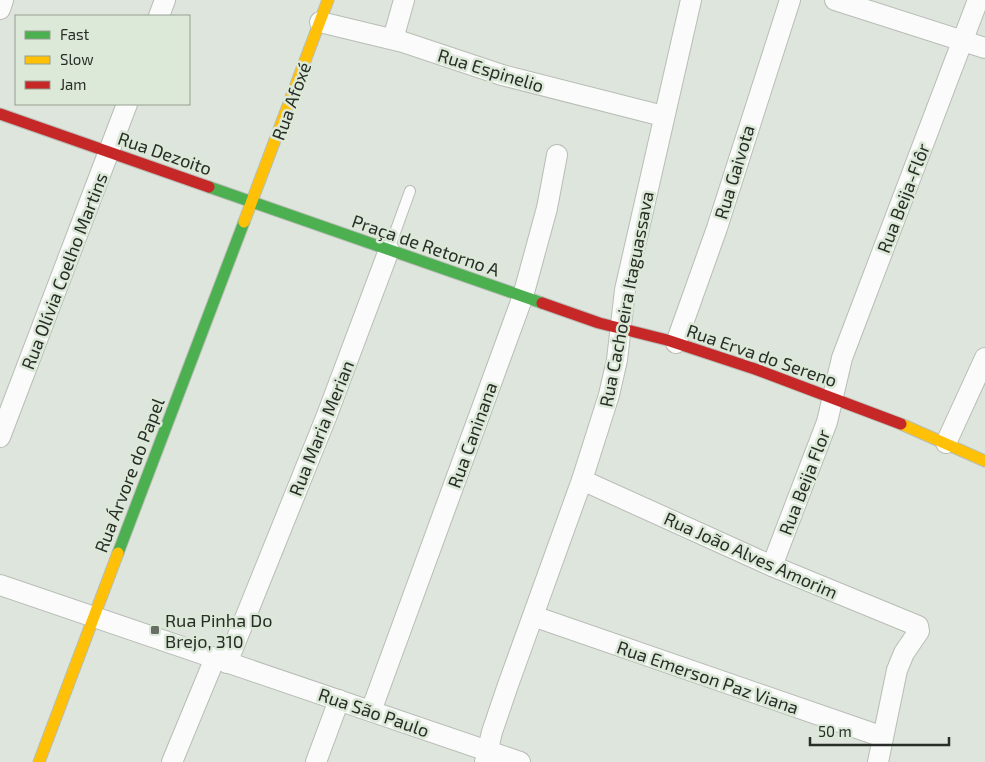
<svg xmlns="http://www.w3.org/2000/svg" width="985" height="762" font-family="'Exo 2',sans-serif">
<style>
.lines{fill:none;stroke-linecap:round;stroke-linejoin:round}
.lane-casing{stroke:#b8bdb6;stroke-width:12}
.street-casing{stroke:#b8bdb6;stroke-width:22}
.fast-casing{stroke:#b8bdb6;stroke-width:13}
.slow-casing{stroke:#b8bdb6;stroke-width:13}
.jam-casing{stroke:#b8bdb6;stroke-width:13}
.lane{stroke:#fafbfa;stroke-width:10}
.street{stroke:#fafbfa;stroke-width:20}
.fast{stroke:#4caf50;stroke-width:11}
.slow{stroke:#ffc107;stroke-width:11}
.jam{stroke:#c62828;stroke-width:11}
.poi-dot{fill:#686d66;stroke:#dde9d8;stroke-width:2}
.labels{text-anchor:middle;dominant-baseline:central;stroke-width:5;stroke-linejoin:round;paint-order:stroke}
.street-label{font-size:18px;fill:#292d27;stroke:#dde9d8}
.poi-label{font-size:18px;fill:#292d27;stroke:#dde9d8;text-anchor:start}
</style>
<rect width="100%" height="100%" fill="#dee5dc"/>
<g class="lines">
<defs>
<polyline id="lane" points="389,249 410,191"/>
<g id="street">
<polyline points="835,0 985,48"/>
<polyline points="0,9 3,0"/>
<polyline points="159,16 165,0"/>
<polyline points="320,22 403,42 502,75 663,116"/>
<polyline points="393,39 404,0"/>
<polyline points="676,343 717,228 790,0"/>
<polyline points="0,437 127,104"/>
<polyline points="946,443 985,358"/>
<polyline points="582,480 772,566 918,626 919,631 904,653 897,670 878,762"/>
<polyline points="772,566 827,422 842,358 978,0"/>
<polyline points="0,585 520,762"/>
<polyline points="533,616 883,737"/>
<polyline points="227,663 327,415 389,250"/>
<polyline points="371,711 523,296 547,208 557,155"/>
<polyline points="172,762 215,658"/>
<polyline points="316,762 339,700"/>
<polyline points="485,762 492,732 508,685 582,480 609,395 617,360 625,290 691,0"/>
</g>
<g id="fast">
<polyline points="209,187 542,303"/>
<polyline points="118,553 244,222"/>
</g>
<g id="slow">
<polyline points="244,222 328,0"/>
<polyline points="901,424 985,461"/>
<polyline points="39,762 118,553"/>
</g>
<g id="jam">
<polyline points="0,114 209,187"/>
<polyline points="542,303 599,323 667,340 755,369 901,424"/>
</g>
</defs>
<use href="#lane" class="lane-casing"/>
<use href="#street" class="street-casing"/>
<use href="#fast" class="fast-casing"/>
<use href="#slow" class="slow-casing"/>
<use href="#jam" class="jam-casing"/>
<use href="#lane" class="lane"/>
<use href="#street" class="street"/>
<use href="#fast" class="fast"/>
<use href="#slow" class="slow"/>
<use href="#jam" class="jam"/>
</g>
<rect class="poi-dot" x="150" y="625" width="10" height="10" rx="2.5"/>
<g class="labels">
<g class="street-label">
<text transform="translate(491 70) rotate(17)">Rua Espinelio</text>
<text transform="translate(291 101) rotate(-70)">Rua Afoxé</text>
<text transform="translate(165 153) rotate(19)">Rua Dezoito</text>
<text transform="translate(734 172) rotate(-73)">Rua Gaivota</text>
<text transform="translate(903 198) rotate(-69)">Rua Beija-Flôr</text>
<text transform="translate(426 245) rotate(19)">Praça de Retorno A</text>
<text transform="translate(64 271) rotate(-69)">Rua Olívia Coelho Martins</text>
<text transform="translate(626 299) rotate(-79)">Rua Cachoeira Itaguassava</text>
<text transform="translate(762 355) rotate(19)">Rua Erva do Sereno</text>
<text transform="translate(321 428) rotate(-68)">Rua Maria Merian</text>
<text transform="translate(472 435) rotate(-70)">Rua Caninana</text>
<text transform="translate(129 475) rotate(-69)">Rua Árvore do Papel</text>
<text transform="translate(804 482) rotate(-69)">Rua Beija Flor</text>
<text transform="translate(751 555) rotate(24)">Rua João Alves Amorim</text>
<text transform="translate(708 677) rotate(19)">Rua Emerson Paz Viana</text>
<text transform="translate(374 712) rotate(19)">Rua São Paulo</text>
</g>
<g class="poi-label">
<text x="165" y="620">Rua Pinha Do<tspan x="165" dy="21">Brejo, 310</tspan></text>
</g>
</g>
<rect x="15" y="15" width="175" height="90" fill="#dde9d8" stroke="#959e91"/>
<rect x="25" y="31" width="25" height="8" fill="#4caf50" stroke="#959e91"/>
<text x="60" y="40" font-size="15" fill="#292d27">Fast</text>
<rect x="25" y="56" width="25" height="8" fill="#ffc107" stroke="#959e91"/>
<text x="60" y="65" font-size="15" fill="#292d27">Slow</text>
<rect x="25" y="81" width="25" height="8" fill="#c62828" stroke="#959e91"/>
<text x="60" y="90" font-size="15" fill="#292d27">Jam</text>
<path d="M810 737v8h139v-8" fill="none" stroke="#292d27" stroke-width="2.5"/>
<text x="818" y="737" font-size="15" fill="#292d27" stroke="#dde9d8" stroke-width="4" paint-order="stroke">50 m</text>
</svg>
